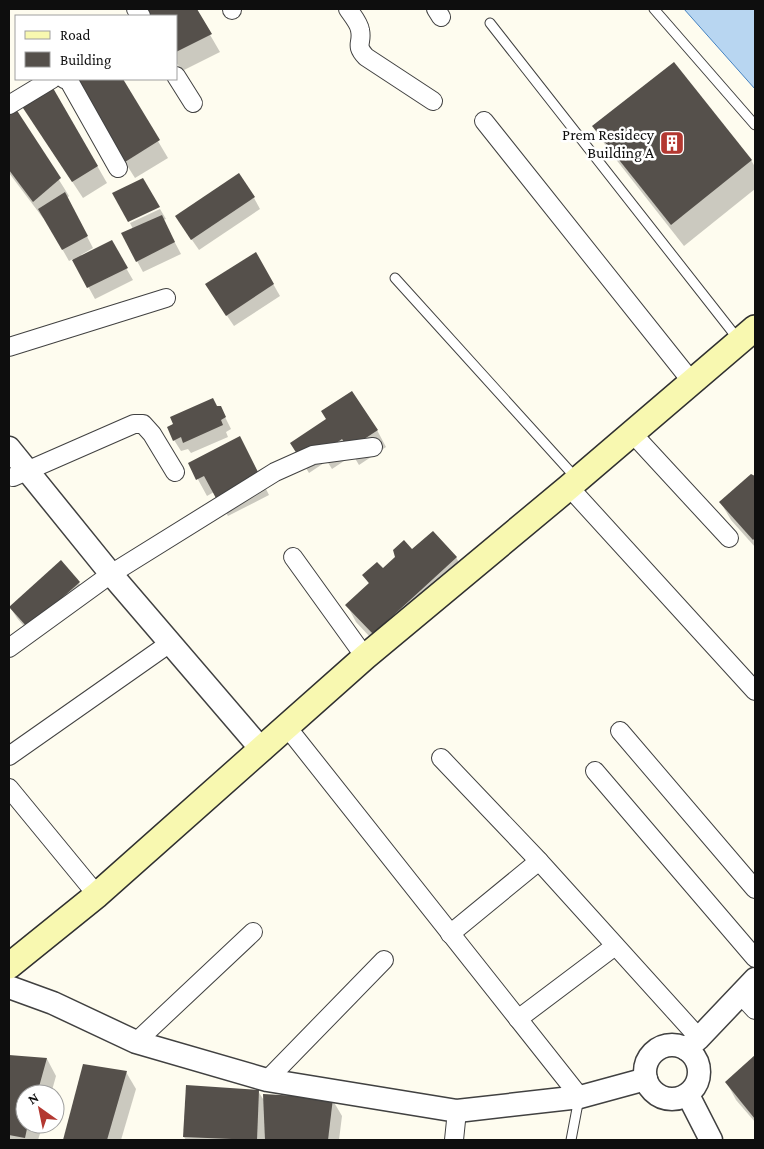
<svg xmlns="http://www.w3.org/2000/svg" width="764" height="1149" font-family="'Crimson Pro',serif">
<style>
.water{fill:#b8d6f1;stroke:#4583c2}
.shadow{fill:#0003}
.building{fill:#55504b}
.lines{fill:none;stroke-linecap:round;stroke-linejoin:round}
.service-casing{stroke:#414141;stroke-width:11}
.minor-casing{stroke:#414141;stroke-width:20}
.tertiary-casing{stroke:#414141;stroke-width:25}
.secondary-casing{stroke:#303030;stroke-width:28}
.service{stroke:#fff;stroke-width:9}
.minor{stroke:#fff;stroke-width:18}
.tertiary{stroke:#fff;stroke-width:22}
.secondary{stroke:#f8f8b0;stroke-width:25}
.labels{text-anchor:middle;dominant-baseline:central;stroke-width:5;stroke-linejoin:round;paint-order:stroke}
.poi-label{font-size:16px;fill:#0e0e0e;stroke:#fff;text-anchor:end}
</style>
<rect width="100%" height="100%" fill="#fefcef"/>
<polygon class="water" points="684,9 755,9 755,89"/>
<g class="shadow">
<polygon points="145,9 195,9 220,52 182,71 176,62 176,16 149,16"/>
<polygon points="72,79 121,79 168,158 135,178"/>
<polygon points="53,89 107,183 83,198 33,122"/>
<polygon points="16,111 69,196 67,198 93,248 81,255 82,257 111,242 133,280 95,299 73,259 69,261 44,217 43,218 9,173 9,115"/>
<polygon points="594,126 751,160 755,167 755,189 684,246 607,148"/>
<polygon points="254,198 260,209 199,250 183,227"/>
<polygon points="160,209 166,219 163,220 181,254 143,272 137,261 133,229 130,223"/>
<polygon points="256,254 280,296 234,326 206,285"/>
<polygon points="217,407 220,407 231,429 226,432 228,437 191,453 188,449 181,451 174,440"/>
<polygon points="377,430 386,447 359,465 353,455 332,469 327,461 309,473 291,443"/>
<polygon points="249,455 269,495 228,516 214,492 207,496 189,463"/>
<polygon points="751,475 755,477 755,547 731,520 721,503"/>
<polygon points="412,551 456,557 465,574 383,651 356,622 347,605 369,584 364,575 383,570"/>
<polygon points="79,583 85,594 35,639 17,618 10,607"/>
<polygon points="9,1056 47,1059 56,1076 51,1094 25,1094 25,1124 43,1124 38,1140 9,1140"/>
<polygon points="755,1057 755,1122 736,1100 727,1083"/>
<polygon points="83,1066 126,1072 136,1089 121,1140 64,1140"/>
<polygon points="258,1091 265,1102 332,1099 342,1116 339,1140 186,1140 184,1137"/>
</g>
<g class="building">
<polygon points="143,9 197,9 212,34 176,52 176,16 148,16"/>
<polygon points="674,62 752,160 671,225 592,126"/>
<polygon points="71,79 123,79 160,140 125,162"/>
<polygon points="53,88 98,166 72,182 21,105"/>
<polygon points="16,109 61,178 33,202 9,170 9,113"/>
<polygon points="239,173 255,197 191,240 175,216"/>
<polygon points="143,178 160,207 128,222 112,193"/>
<polygon points="65,192 88,236 62,250 38,209"/>
<polygon points="162,215 175,242 136,262 121,233"/>
<polygon points="112,240 128,268 87,288 72,260"/>
<polygon points="256,252 274,284 226,316 205,284"/>
<polygon points="352,391 378,430 349,449 342,439 322,453 317,445 299,457 290,443 326,419 321,411"/>
<polygon points="213,398 217,406 221,406 226,417 221,420 223,425 183,443 181,437 173,441 167,427 173,424 170,417"/>
<polygon points="240,436 261,478 217,500 204,476 196,480 188,463"/>
<polygon points="751,474 755,476 755,538 753,540 719,502"/>
<polygon points="433,531 457,557 373,634 345,605 369,583 362,575 377,562 383,568 395,557 393,550 404,540 412,549"/>
<polygon points="61,560 80,582 28,628 9,607"/>
<polygon points="9,1055 47,1058 37,1094 25,1094 25,1124 28,1124 25,1138 9,1135"/>
<polygon points="755,1055 755,1119 725,1082"/>
<polygon points="83,1064 127,1071 107,1140 63,1140"/>
<polygon points="186,1085 259,1090 257,1140 183,1137"/>
<polygon points="263,1094 333,1098 328,1140 265,1140"/>
</g>
<g class="lines">
<defs>
<g id="service">
<polyline points="654,9 755,125"/>
<polyline points="490,23 738,339"/>
<polyline points="395,278 576,478"/>
<polyline points="571,1140 579,1098"/>
</g>
<g id="minor">
<polyline points="136,9 141,16"/>
<polyline points="232,9 232,10"/>
<path d="M348,9C352,15 359,23 360,30C363,44 354,44 366,57L433,101"/>
<polyline points="436,9 441,17"/>
<polyline points="176,76 193,103"/>
<polyline points="64,79 69,81 118,168"/>
<polyline points="9,105 52,79"/>
<polyline points="484,121 692,382"/>
<polyline points="9,347 166,298"/>
<polyline points="632,433 729,538"/>
<polyline points="13,477 134,424 143,424 152,434 175,472"/>
<polyline points="569,487 755,691"/>
<polyline points="293,557 365,657"/>
<polyline points="9,648 111,574 275,472 313,455 373,447"/>
<polyline points="287,727 580,1097"/>
<polyline points="620,731 755,889"/>
<polyline points="9,756 170,643"/>
<polyline points="441,758 539,861 699,1038"/>
<polyline points="595,771 755,958"/>
<polyline points="9,788 97,895"/>
<polyline points="450,934 539,861"/>
<polyline points="741,995 755,1010"/>
<polyline points="518,1019 615,946"/>
<polyline points="136,1042 253,932"/>
<polyline points="267,1080 384,960"/>
<polyline points="454,1140 457,1111"/>
</g>
<g id="tertiary">
<polyline points="9,448 111,574 262,750"/>
<polyline points="9,987 53,1003 136,1042 267,1080 457,1111 580,1097 646,1079"/>
<circle cx="672" cy="1072" r="27"/>
<polyline points="686,1049 699,1038 755,979"/>
<polyline points="688,1095 711,1140"/>
</g>
<polyline id="secondary" points="9,966 97,895 365,657 569,487 755,328"/>
</defs>
<use href="#service" class="service-casing"/>
<use href="#minor" class="minor-casing"/>
<use href="#tertiary" class="tertiary-casing"/>
<use href="#secondary" class="secondary-casing"/>
<use href="#service" class="service"/>
<use href="#minor" class="minor"/>
<use href="#tertiary" class="tertiary"/>
<use href="#secondary" class="secondary"/>
</g>
<defs>
<symbol id="building-square" viewBox="-11 -11 22 22"><rect x="-9" y="-9" width="18" height="18" rx="4" fill="#b33831" stroke="#fff"/><path d="M-4-6H4V6H1V3H-1V6H-4ZM-2.5-4.3h1.7v1.8h-1.7ZM.8-4.3h1.7v1.8H.8ZM-2.5-1h1.7V.8h-1.7ZM.8-1h1.7V.8H.8Z" fill="#fff"/></symbol>
</defs>
<g fill-rule="evenodd">
<use href="#building-square" x="658" y="129" width="28" height="28"/>
</g>
<g class="labels">
<g class="poi-label">
<text x="654" y="134">Prem Residecy<tspan x="654" dy="18">Building A</tspan></text>
</g>
</g>
<rect width="764" height="1149" fill="none" stroke="#0e0e0e" stroke-width="20"/>
<rect x="15" y="15" width="162" height="65" fill="#ffffff" stroke="#9f9f9f"/>
<rect x="25" y="31" width="25" height="8" fill="#f8f8b0" stroke="#9f9f9f"/>
<text x="60" y="40" font-size="15" fill="#0e0e0e">Road</text>
<rect x="25" y="52" width="25" height="15" fill="#55504b" stroke="#9f9f9f"/>
<text x="60" y="65" font-size="15" fill="#0e0e0e">Building</text>
<g transform="translate(40 1109) rotate(327)"><circle r="24" fill="#ffffff" stroke="#9f9f9f"/>
<path d="M0-4L9 19L0 12L-9 19Z" fill="#b33831"/>
<text y="-8" font-size="14" font-weight="bold" text-anchor="middle" fill="#0e0e0e">N</text>
</g>
</svg>
